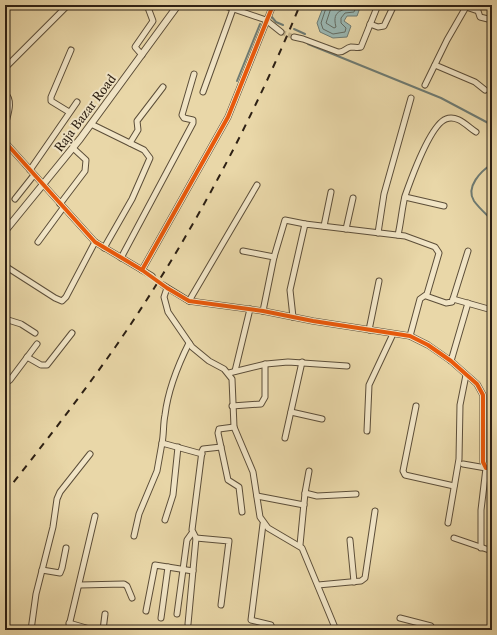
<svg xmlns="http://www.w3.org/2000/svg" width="497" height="635" font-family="'Libre Caslon Text',serif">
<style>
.water{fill:#9ab7b2;stroke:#6e7b73}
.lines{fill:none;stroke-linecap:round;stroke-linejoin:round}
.shore{stroke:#646c63;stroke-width:1}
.stream{stroke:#6e7b73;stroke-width:2}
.minor-tunnel{stroke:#c3b28a;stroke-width:5;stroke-dasharray:5 2.5;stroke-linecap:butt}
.minor-casing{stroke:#5c4e39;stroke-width:7}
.tertiary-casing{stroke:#5c4e39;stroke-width:8}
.minor{stroke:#f1e5c6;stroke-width:5}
.tertiary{stroke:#f1e5c6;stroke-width:6}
.rail{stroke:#2d2014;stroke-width:2;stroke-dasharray:7 7;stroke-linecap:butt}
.cycleway-casing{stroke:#f1e5c6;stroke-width:6}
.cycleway{stroke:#e8590c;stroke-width:4}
.labels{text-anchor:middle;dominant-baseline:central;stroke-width:4;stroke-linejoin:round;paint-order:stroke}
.street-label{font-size:12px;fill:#2d2014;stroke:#f1e5c6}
</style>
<rect width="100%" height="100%" fill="#e9d7a8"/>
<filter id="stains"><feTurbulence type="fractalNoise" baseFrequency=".005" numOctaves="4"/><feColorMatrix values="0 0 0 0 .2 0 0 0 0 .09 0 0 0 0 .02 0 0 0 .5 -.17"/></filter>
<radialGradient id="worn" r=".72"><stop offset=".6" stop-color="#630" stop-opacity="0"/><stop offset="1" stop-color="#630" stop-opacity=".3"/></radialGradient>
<polygon class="water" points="324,5 361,5 357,16 347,16 344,21 351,26 347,37 333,38 320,32 317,23"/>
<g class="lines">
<g class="shore">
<polyline points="327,5 321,23 323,29 333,34 345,32 346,28 341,23 341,18 345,13 354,12 357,5"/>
<path d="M332,5L326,23L334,28L336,27C331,8 345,12 352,5"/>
</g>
<g class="stream">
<polyline points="271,16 276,22 283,25"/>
<polyline points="294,29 305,34"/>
<polyline points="308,44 441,98 492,125"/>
<polyline points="237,81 260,24"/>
<path d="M492,164C481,171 465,187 474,201C479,208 486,214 492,220"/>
</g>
<g class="minor-tunnel">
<polyline points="281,32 294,37"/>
<polyline points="152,276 163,285"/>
</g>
<defs>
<g id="minor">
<polyline points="222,5 266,20 281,32"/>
<polyline points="460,5 478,11 480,17 492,20"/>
<polyline points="370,24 378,27 384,26 394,5"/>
<path d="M294,37L303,39L338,52C344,53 345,48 351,47C355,47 357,48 361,47L378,5"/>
<polyline points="142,55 135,47 153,21 147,5"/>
<polyline points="435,65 475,82 485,90"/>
<polyline points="5,68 68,5"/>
<polyline points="425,85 447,40 466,7"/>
<polyline points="203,92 233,9"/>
<path d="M5,93C14,101 7,116 5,126"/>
<polyline points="69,112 51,101 51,97 71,50"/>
<polyline points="91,124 144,150 150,158 132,199 104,248"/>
<polyline points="5,142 95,242 142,270 228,117 273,5"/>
<polyline points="130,143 138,130 137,121 163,87"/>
<polyline points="30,170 77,102"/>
<polyline points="405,197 444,206"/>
<polyline points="15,199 34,175"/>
<polyline points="60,204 85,171 86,160 73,148"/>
<polyline points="324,226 331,192"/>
<polyline points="346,229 353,198"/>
<polyline points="378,233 384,194 411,98"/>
<path d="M398,235C401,222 402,208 405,196C411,179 430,125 446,119C457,114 468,127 476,132"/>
<polyline points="38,242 63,208"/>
<polyline points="243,251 274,257 263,311"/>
<polyline points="274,257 285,220 305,224"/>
<polyline points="121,258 193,123 193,120 184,118 182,115 194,74"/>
<polyline points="5,266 55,298 62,301 66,297 95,242"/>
<polyline points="142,270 152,276"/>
<polyline points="163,285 189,301 263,311 313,321 410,336 428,345 451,361 477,384 483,395 483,462 486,468 492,468"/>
<polyline points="167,288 164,297 168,312 192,347 209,361 224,369 232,379 234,427 253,472 260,517 268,528 302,548 336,630"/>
<polyline points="426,296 446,303 452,302 468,251"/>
<polyline points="453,299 492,310"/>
<polyline points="189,301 257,185"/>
<polyline points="293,317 290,290 305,224 405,236 435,247 439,253 427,294 420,299 410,336"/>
<polyline points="5,319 21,324 35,333"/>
<polyline points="369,330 379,281"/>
<polyline points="27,357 41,365 47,365 72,333"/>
<polyline points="451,361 468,303"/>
<polyline points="235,371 250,309"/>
<polyline points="229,373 266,364 288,362 347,366"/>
<polyline points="5,383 10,380 37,344"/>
<polyline points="232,406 261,404 265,397 265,364"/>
<polyline points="416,406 403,471 405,475 454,486"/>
<polyline points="291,412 322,419"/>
<polyline points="234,427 219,429 218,433 228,480 239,487 242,512"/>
<polyline points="367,431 369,385 393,334"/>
<polyline points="285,438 302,362"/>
<path d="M162,443C164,434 163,424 165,415C168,390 178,365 189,343"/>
<polyline points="463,464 486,468 481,510 481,548"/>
<polyline points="305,493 317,496 356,494"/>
<polyline points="257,496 304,505"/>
<polyline points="165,520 173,495 178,447"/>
<polyline points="448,523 459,459 460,405 466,375"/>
<polyline points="263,524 251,620 271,625 272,630"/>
<polyline points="134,536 139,514 157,471 162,443 202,454"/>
<polyline points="196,538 229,541 221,605"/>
<polyline points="454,538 492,551"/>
<polyline points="350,540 354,582"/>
<polyline points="300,545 305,493 309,471"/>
<polyline points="42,570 60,573 62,568 66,548"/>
<polyline points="80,585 124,584 127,586 132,598"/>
<polyline points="318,585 361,581 365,578 375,511"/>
<polyline points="146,611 155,565 193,571"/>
<polyline points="177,614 187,540 192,533"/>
<polyline points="161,618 168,567"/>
<polyline points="400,618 431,626 433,630"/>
<polyline points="69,623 93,630"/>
<polyline points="188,624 196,538 192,530 202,451 203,449 221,447"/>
<polyline points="31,630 36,594 53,527 57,499 60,492 90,454"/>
<polyline points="68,630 95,516"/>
<polyline points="103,630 105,614"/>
<polyline points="491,630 492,623"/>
</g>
<polyline id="tertiary" points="5,231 80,139 178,5"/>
</defs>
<use href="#minor" class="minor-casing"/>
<use href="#tertiary" class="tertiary-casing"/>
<use href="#minor" class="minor"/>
<use href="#tertiary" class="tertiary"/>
<path class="rail" d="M5,493C43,445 81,396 116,346C189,240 251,124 300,5"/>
<defs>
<g id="cycleway">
<polyline points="5,142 95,242 142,270 228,117 273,5"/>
<polyline points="142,270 167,288 189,301 263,311 313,321 410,336 428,345 451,361 477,384 483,395 483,462 486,468 492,468"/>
</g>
</defs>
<use href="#cycleway" class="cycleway-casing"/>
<use href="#cycleway" class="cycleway"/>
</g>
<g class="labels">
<g class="street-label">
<text transform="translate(85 113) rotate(-53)">Raja Bazar Road</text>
</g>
</g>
<rect width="497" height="635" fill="none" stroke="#e9d7a8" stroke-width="20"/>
<rect x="6" y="6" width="485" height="623" fill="none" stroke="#2d2014" stroke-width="2"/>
<rect x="10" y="10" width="477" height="615" fill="none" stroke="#2d2014"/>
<rect width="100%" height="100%" filter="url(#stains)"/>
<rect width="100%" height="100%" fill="url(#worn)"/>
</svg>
